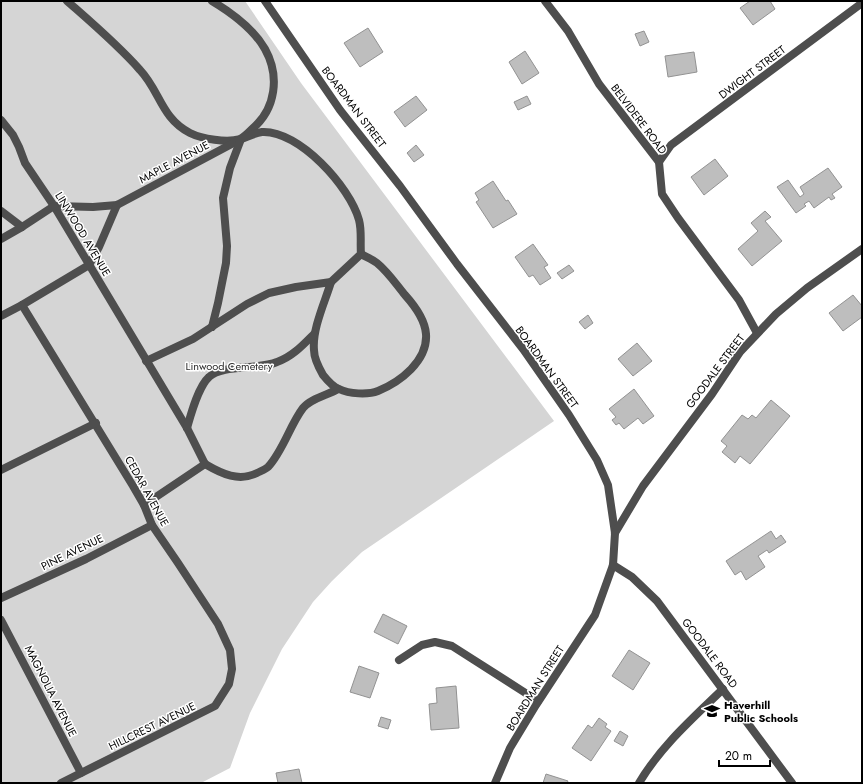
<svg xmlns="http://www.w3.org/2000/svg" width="863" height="784" font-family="Jost,sans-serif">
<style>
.green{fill:#d5d5d5}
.building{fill:#bebebe;stroke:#929292}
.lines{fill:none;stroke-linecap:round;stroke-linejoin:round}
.lane{stroke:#4e4e4e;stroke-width:8}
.street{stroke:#4e4e4e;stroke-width:8}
.labels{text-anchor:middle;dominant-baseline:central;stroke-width:3;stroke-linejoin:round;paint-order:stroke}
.street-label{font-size:11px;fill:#000;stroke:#fff}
.park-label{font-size:11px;fill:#2c2c2c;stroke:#fff}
.poi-label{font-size:11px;font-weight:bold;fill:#000;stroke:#fff;text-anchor:start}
</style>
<rect width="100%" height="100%" fill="#fff"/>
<polygon class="green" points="1,1 245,1 301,83 554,421 362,552 332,581 313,602 282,649 250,713 230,768 201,783 1,783"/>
<g class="building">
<polygon points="750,1 770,1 775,9 753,25 740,8"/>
<polygon points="368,28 383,52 360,67 344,43"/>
<polygon points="644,31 649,42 640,46 635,34"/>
<polygon points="525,51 539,73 522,84 509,62"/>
<polygon points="694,52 697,72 668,77 665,56"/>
<polygon points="416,96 427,110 405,127 394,112"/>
<polygon points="527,96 531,104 518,110 514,102"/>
<polygon points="416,145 424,155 414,162 407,153"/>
<polygon points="715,159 728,176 704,195 691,177"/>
<polygon points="828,168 842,187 832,194 835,198 831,200 829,197 814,208 809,201 804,204 806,206 796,213 777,187 788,180 800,197 804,194 800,187"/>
<polygon points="493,181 506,201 508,200 517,214 493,228 476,202 479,200 475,193"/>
<polygon points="765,211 771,217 765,221 782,241 752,266 738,249 758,231 751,223"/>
<polygon points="533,244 548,265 544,267 551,278 540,285 533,275 529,277 515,257"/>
<polygon points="569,265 574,271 562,279 557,273"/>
<polygon points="853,295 862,306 862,317 843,331 829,313"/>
<polygon points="588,315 593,323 585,329 579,322"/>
<polygon points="637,343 652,361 633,376 618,359"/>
<polygon points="634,389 654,416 643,424 638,418 624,429 619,423 616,425 612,420 616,417 609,409"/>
<polygon points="771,400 790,416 750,464 740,456 735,463 722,452 727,446 721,441 742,415 748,419 752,415 756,418"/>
<polygon points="771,531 776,539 781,535 786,542 769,553 767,550 758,556 765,567 746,580 741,571 735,575 726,561"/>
<polygon points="383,614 407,626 398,644 374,632"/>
<polygon points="629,650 650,663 633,690 612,676"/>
<polygon points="359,666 379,673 370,698 350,692"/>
<polygon points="456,686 459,728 431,730 429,704 437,703 436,688"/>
<polygon points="381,717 391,720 388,729 378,726"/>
<polygon points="599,718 607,724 605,727 611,731 591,761 572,748 588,725 592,728"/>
<polygon points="620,731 628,736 623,746 614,741"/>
<polygon points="299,769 302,783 278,783 276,773"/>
<polygon points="546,774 568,781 567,783 543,783"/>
</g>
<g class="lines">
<g class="lane">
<path d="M67,1C92,23 118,45 140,70C160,91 161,118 190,133C202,139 227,143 240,139C244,137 249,132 252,129C276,109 280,76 265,49C253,28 232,13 212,1"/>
<polyline points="1,120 13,135 19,147 25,163 54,206 187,428 205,464"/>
<path d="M54,206L93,207L117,205L241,139C247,137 255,133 262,132C299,130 350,187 359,220C362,231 360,244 361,254L331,282L296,287L269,293L247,304L193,339L146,361"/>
<polyline points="1,211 22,227"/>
<polyline points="1,239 22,227 54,206"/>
<path d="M331,282C325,302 312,329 314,350C314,358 319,368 323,375C327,380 333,387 339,389C349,394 368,395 378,391C400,382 428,361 426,334C425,320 414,305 405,295C396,284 388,272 377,263C372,259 366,257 361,254"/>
<polyline points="22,305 133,486 144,505 152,525 178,563 218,624 230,650 232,669 229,684 215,706 61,783"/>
<polyline points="1,316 22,305 89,265 99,247 117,205"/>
<polyline points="212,327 218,303 226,263 227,246 223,198 230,168 241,139"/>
<path d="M187,428C191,414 198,387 209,377C222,364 259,370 277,362C292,357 303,345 314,334"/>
<path d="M205,464C222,474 239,482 257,473C261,471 266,469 268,467C283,451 290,425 303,408C311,398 328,395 338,389"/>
<polyline points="1,470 96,423"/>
<polyline points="144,505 205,464"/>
<polyline points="1,598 86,559 152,525"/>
<polyline points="1,620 81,773"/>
<polyline points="399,660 422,645 435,642 452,646 538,701"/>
<path d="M639,783C661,746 693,718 723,689"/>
</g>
<g class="street">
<polyline points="265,1 340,110 400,186 457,264 523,349 569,415 597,460 608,485 615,533 613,565 595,615 536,705 510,748 495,783"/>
<polyline points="545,1 568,31 599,84 659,162 662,194 678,218 739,300 757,333"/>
<polyline points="659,162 671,145 862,3"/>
<polyline points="615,533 643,486 712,394 740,352 776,314 807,288 862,249"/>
<polyline points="613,565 632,577 657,601 792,783"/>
</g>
</g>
<defs>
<symbol id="school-bare" viewBox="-9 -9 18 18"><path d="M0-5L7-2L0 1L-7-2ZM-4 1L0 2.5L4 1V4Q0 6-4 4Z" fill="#000" stroke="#fff" stroke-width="2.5" paint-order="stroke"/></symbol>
</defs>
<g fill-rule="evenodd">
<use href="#school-bare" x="701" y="700" width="22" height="22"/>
</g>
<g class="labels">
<g class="street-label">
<text transform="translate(752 72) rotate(-37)">DWIGHT STREET</text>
<text transform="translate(354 107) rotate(53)">BOARDMAN STREET</text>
<text transform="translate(639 119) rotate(53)">BELVIDERE ROAD</text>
<text transform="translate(174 162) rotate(-28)">MAPLE AVENUE</text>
<text transform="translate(83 234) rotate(59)">LINWOOD AVENUE</text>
<text transform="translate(547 367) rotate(54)">BOARDMAN STREET</text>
<text transform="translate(715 371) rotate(-53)">GOODALE STREET</text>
<text transform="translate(147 491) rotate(61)">CEDAR AVENUE</text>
<text transform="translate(72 552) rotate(-26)">PINE AVENUE</text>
<text transform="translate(710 653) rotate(53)">GOODALE ROAD</text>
<text transform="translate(535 688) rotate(-58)">BOARDMAN STREET</text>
<text transform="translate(51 691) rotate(63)">MAGNOLIA AVENUE</text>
<text transform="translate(152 726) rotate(-26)">HILLCREST AVENUE</text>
</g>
<g class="park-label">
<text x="229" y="366">Linwood Cemetery</text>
</g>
<g class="poi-label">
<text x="724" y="705">Haverhill<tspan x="724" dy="13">Public Schools</tspan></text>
</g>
</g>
<rect width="863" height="784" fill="none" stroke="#000000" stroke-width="4"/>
<path d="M719 760v6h51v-6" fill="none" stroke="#000000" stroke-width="2"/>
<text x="725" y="760" font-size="12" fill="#000000" stroke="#ffffff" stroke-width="3" paint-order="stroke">20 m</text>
</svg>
